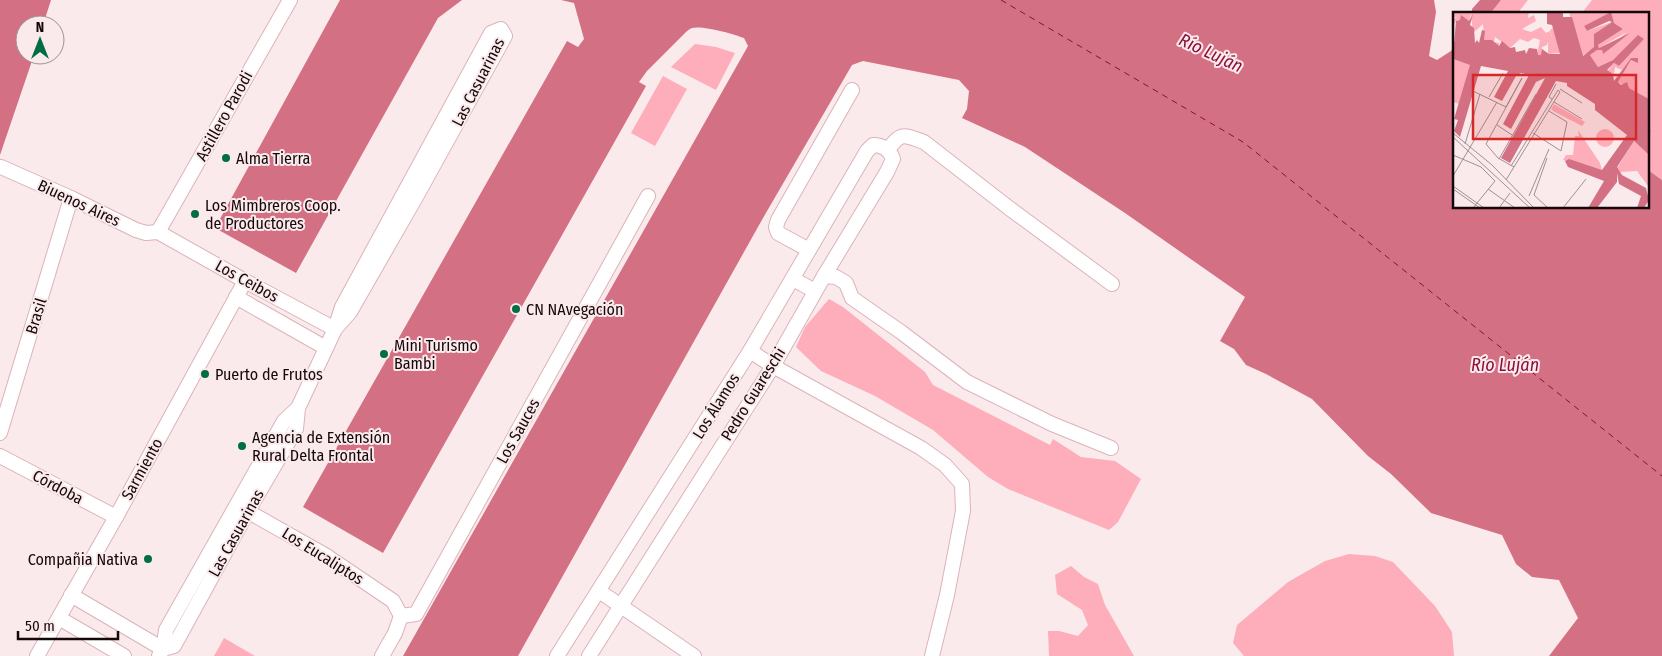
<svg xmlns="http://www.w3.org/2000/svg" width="1662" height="656" font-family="'Fira Sans Condensed',sans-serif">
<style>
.green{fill:#fdaeba}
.water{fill:#d47083}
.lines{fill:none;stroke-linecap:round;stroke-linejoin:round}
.ferry{stroke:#8c0e39;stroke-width:1;stroke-dasharray:6 5;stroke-linecap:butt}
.minor-casing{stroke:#dbb3b9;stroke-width:16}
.minor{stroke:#fff;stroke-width:14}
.poi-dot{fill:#006d45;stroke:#fbeaec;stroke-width:2}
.labels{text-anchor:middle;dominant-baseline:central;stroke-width:4;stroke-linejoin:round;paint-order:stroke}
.street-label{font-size:16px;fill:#15080a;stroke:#fbeaec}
.poi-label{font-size:16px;fill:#15080a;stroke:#fbeaec;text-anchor:start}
.water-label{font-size:18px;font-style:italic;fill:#8c0e39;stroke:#fbeaec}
.inset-river{fill:none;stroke:#d47083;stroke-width:2.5}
.inset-road{fill:none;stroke:#9f9092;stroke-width:1}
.view{fill:#d62828;fill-opacity:0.15;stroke:#d62828;stroke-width:2.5}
.inset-edge{fill:none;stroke:#15080a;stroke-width:2.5}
</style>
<rect width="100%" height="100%" fill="#fbeaec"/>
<g class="green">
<polygon points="1501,0 1528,0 1517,14 1490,14"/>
<polygon points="1592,0 1662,0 1662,180 1648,170 1648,14 1581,14"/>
<polygon points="695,44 716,47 735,53 716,90 671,67"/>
<polygon points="663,76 687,89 655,146 631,133"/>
<polygon points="829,299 843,307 925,372 933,385 1050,445 1053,439 1081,457 1115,461 1141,479 1118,522 1109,530 1008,489 988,477 933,430 875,396 821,371 796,347 805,327"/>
<polygon points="1349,554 1375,556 1393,562 1435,606 1452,632 1454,656 1244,656 1233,643 1237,625 1288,582 1325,561"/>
<polygon points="1071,566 1084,577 1098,584 1105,605 1134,656 1049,656 1048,631 1059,631 1078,636 1088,625 1082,610 1057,594 1055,575"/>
<polygon points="224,638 255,656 214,656"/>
</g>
<g class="water">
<polygon points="0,0 51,0 43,25 25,25 25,55 34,55 0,155"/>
<polygon points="340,0 462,0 438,18 296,273 215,228"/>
<path d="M561,0H1434L1436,12L1429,56L1437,60L1451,51L1454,47V208H1648V170L1662,180V656H1549L1578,618L1559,580L1532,577L1516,564L1502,535L1431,513L1391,474L1368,456L1312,399L1266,374L1246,365L1234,349L1220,341L1245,297L1125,213L1025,147L962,118L967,109L969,91L959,80L863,61L852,65L763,218L518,656H403L748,46L744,38C734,34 702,25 692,28C689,29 687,31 685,33L647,71L639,82L646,86L383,553L303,507L567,41L578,47L584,39L574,3Z"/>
<polygon points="1480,0 1501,0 1490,14 1472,14 1472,9"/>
</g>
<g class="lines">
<polyline class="ferry" points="1001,0 1243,142 1662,476"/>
<defs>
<g id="minor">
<path d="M888,150C901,131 904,135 924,142L1009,208L1112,284"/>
<polyline points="1,167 71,198 136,230 146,233 158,232"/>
<polyline points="158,232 290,0"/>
<polyline points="158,232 245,281 335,329"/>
<polyline points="809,250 778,233 776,227 778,220 852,90"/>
<polyline points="824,276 836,277 846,283 852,298 901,332 967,382 1052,424 1111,448"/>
<polyline points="793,279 815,291"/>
<polyline points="236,297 326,348"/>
<polyline points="750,351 773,366 921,448 945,465 962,484 963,511 947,595 932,656"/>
<polyline points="0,433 71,198"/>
<polyline points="0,456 116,517"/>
<polyline points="240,507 325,555 393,601 401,616"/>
<polyline points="599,591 694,656"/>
<polyline points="71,595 163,649 166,630 284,421 298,408"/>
<polyline points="401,616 416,614 648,196"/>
<polyline points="59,618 124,656"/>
<polyline points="37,656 116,517 245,281"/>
<polyline points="159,656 163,649 174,646 248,511 296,429 298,408 335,329 342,307 491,33 501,29 505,36 416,197 350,312 335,329"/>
<polyline points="382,656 395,633 401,616"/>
<path d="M557,656L750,351L867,151L873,145C883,145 890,150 893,159L887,172L824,276L773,366L589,656"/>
</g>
</defs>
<use href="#minor" class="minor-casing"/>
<use href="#minor" class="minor"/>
</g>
<g class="poi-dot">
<circle cx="226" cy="158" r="5"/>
<circle cx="195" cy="214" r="5"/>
<circle cx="516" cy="309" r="5"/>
<circle cx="384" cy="354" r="5"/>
<circle cx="205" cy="374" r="5"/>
<circle cx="242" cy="446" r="5"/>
<circle cx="148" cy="559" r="5"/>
</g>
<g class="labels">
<g class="street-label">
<text transform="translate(478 82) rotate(-63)">Las Casuarinas</text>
<text transform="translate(224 116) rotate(-61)">Astillero Parodi</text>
<text transform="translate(79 203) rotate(25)">Biuenos Aires</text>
<text transform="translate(247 281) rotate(29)">Los Ceibos</text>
<text transform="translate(36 316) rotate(-73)">Brasil</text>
<text transform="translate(753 394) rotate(-58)">Pedro Guareschi</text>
<text transform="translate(716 406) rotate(-58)">Los Álamos</text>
<text transform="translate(518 431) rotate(-61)">Los Sauces</text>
<text transform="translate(142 469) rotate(-61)">Sarmiento</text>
<text transform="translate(58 487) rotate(28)">Córdoba</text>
<text transform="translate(236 533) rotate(-61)">Las Casuarinas</text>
<text transform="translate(323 556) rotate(32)">Los Eucaliptos</text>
</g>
<g class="poi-label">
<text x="236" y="158">Alma Tierra</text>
<text x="205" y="205">Los Mimbreros Coop.<tspan x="205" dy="18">de Productores</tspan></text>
<text x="526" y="309">CN NAvegación</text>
<text x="394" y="345">Mini Turismo<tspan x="394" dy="18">Bambi</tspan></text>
<text x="215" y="374">Puerto de Frutos</text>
<text x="252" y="437">Agencia de Extensión<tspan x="252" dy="18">Rural Delta Frontal</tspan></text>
<text x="138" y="559" text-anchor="end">Compañia Nativa</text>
</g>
<g class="water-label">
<text transform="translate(1211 53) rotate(25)">Río Luján</text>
<text x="1505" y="365">Río Luján</text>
</g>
</g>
<g transform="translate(1453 12)">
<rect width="196" height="196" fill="#fbeaec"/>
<path d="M0,0H76L75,6L81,3L83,9L69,17L78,20L88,15L93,21L97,19L101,31L97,18L100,16L108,41L95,42V29L94,33L89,35V44L84,43L87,28L81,26L75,30L67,27L57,36L42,25L41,30L46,31V34L41,33L39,28H31L30,12L20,21L18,2L16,10L13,7L3,9L0,14V6H5L0,5ZM116,0H196V87L165,70L178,48H185L178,46L169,58L162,55L161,62L154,60L161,51L166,54L191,27L185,25L160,48L145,55L137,43L143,38H149V41L174,20L146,36L145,33L170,17L161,11L157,1L131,14L134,19L159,10L141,22V36L129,44ZM0,47L18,53L6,92L0,90ZM101,92L132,110L129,114L100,99L98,97ZM143 126a9 9 0 1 1 18 0a9 9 0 1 1-18 0ZM125,118L147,151L149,158L110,148L113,143H120L122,124H126ZM181,129L196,143L195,174L184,159L167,160L164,156Z" fill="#fdaeba"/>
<path d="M94,0H110V5H119L130,44L141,35V22L159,10L156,9L134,19L131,14L158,0L161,11L170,17L145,33L146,36L177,21L150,42L149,38H144L137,43L145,55L160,48L185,23L191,27L166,54L161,51L154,58L160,62L161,69L178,46H185V51L178,48L165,70L168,73L174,70L176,76L196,87V143L181,129L164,155L169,163L193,176L196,188L191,196H184L188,184L166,172L164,161V170L144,196H135L151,169L115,155L112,149L116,147L149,158L174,123L142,98V92L114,74V71L103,69L57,151L48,146L92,66L83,70L58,117L50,112L76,63L68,61L63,64L49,89L41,85L55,59L28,54L7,125L1,119L5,108L1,107L17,53L0,47L3,9L7,8L8,3L16,9L20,2L17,13L21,16L22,31L24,28L26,31L29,18L32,19L31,28H39L46,34L49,29L57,36L62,35L63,40L72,38L73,42L76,36L84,37L85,43H88L89,37L96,42H107L99,13L94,12Z" fill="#d47083"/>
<path class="inset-river" d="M0,31L108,50L113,44L112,33L100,0M0,35L116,61L142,77L197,120"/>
<path class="inset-road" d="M107,77L129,91M20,79L53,95M36,85L50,61M99,87L96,85L103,72M101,90L129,107M53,95L69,66L33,132L45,146L61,155M44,113L59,123M0,121L39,153L81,196M80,121L108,139L114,110L96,99M0,125L77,196M12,132L27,82M0,143L28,155L42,169M94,146L81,183L95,196M46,147L83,82M58,154L105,78M0,164L44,90M53,168L107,80L105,78M0,174L31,196M0,177L27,196M35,177L62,196M76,184L96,137M20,196L42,169M46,196L57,181M110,196L133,167"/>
<path class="view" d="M20,63H183V127H20Z"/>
<rect width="196" height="196" class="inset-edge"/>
</g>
<g transform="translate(40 40)"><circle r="24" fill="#fbeaec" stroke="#9f9092"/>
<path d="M0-4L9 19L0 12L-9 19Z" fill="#006d45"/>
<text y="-8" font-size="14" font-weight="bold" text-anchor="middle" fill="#15080a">N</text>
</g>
<path d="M18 631v8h100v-8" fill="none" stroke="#15080a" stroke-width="2.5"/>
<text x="25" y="631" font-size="15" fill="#15080a" stroke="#fbeaec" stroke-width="4" paint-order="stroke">50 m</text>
</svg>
